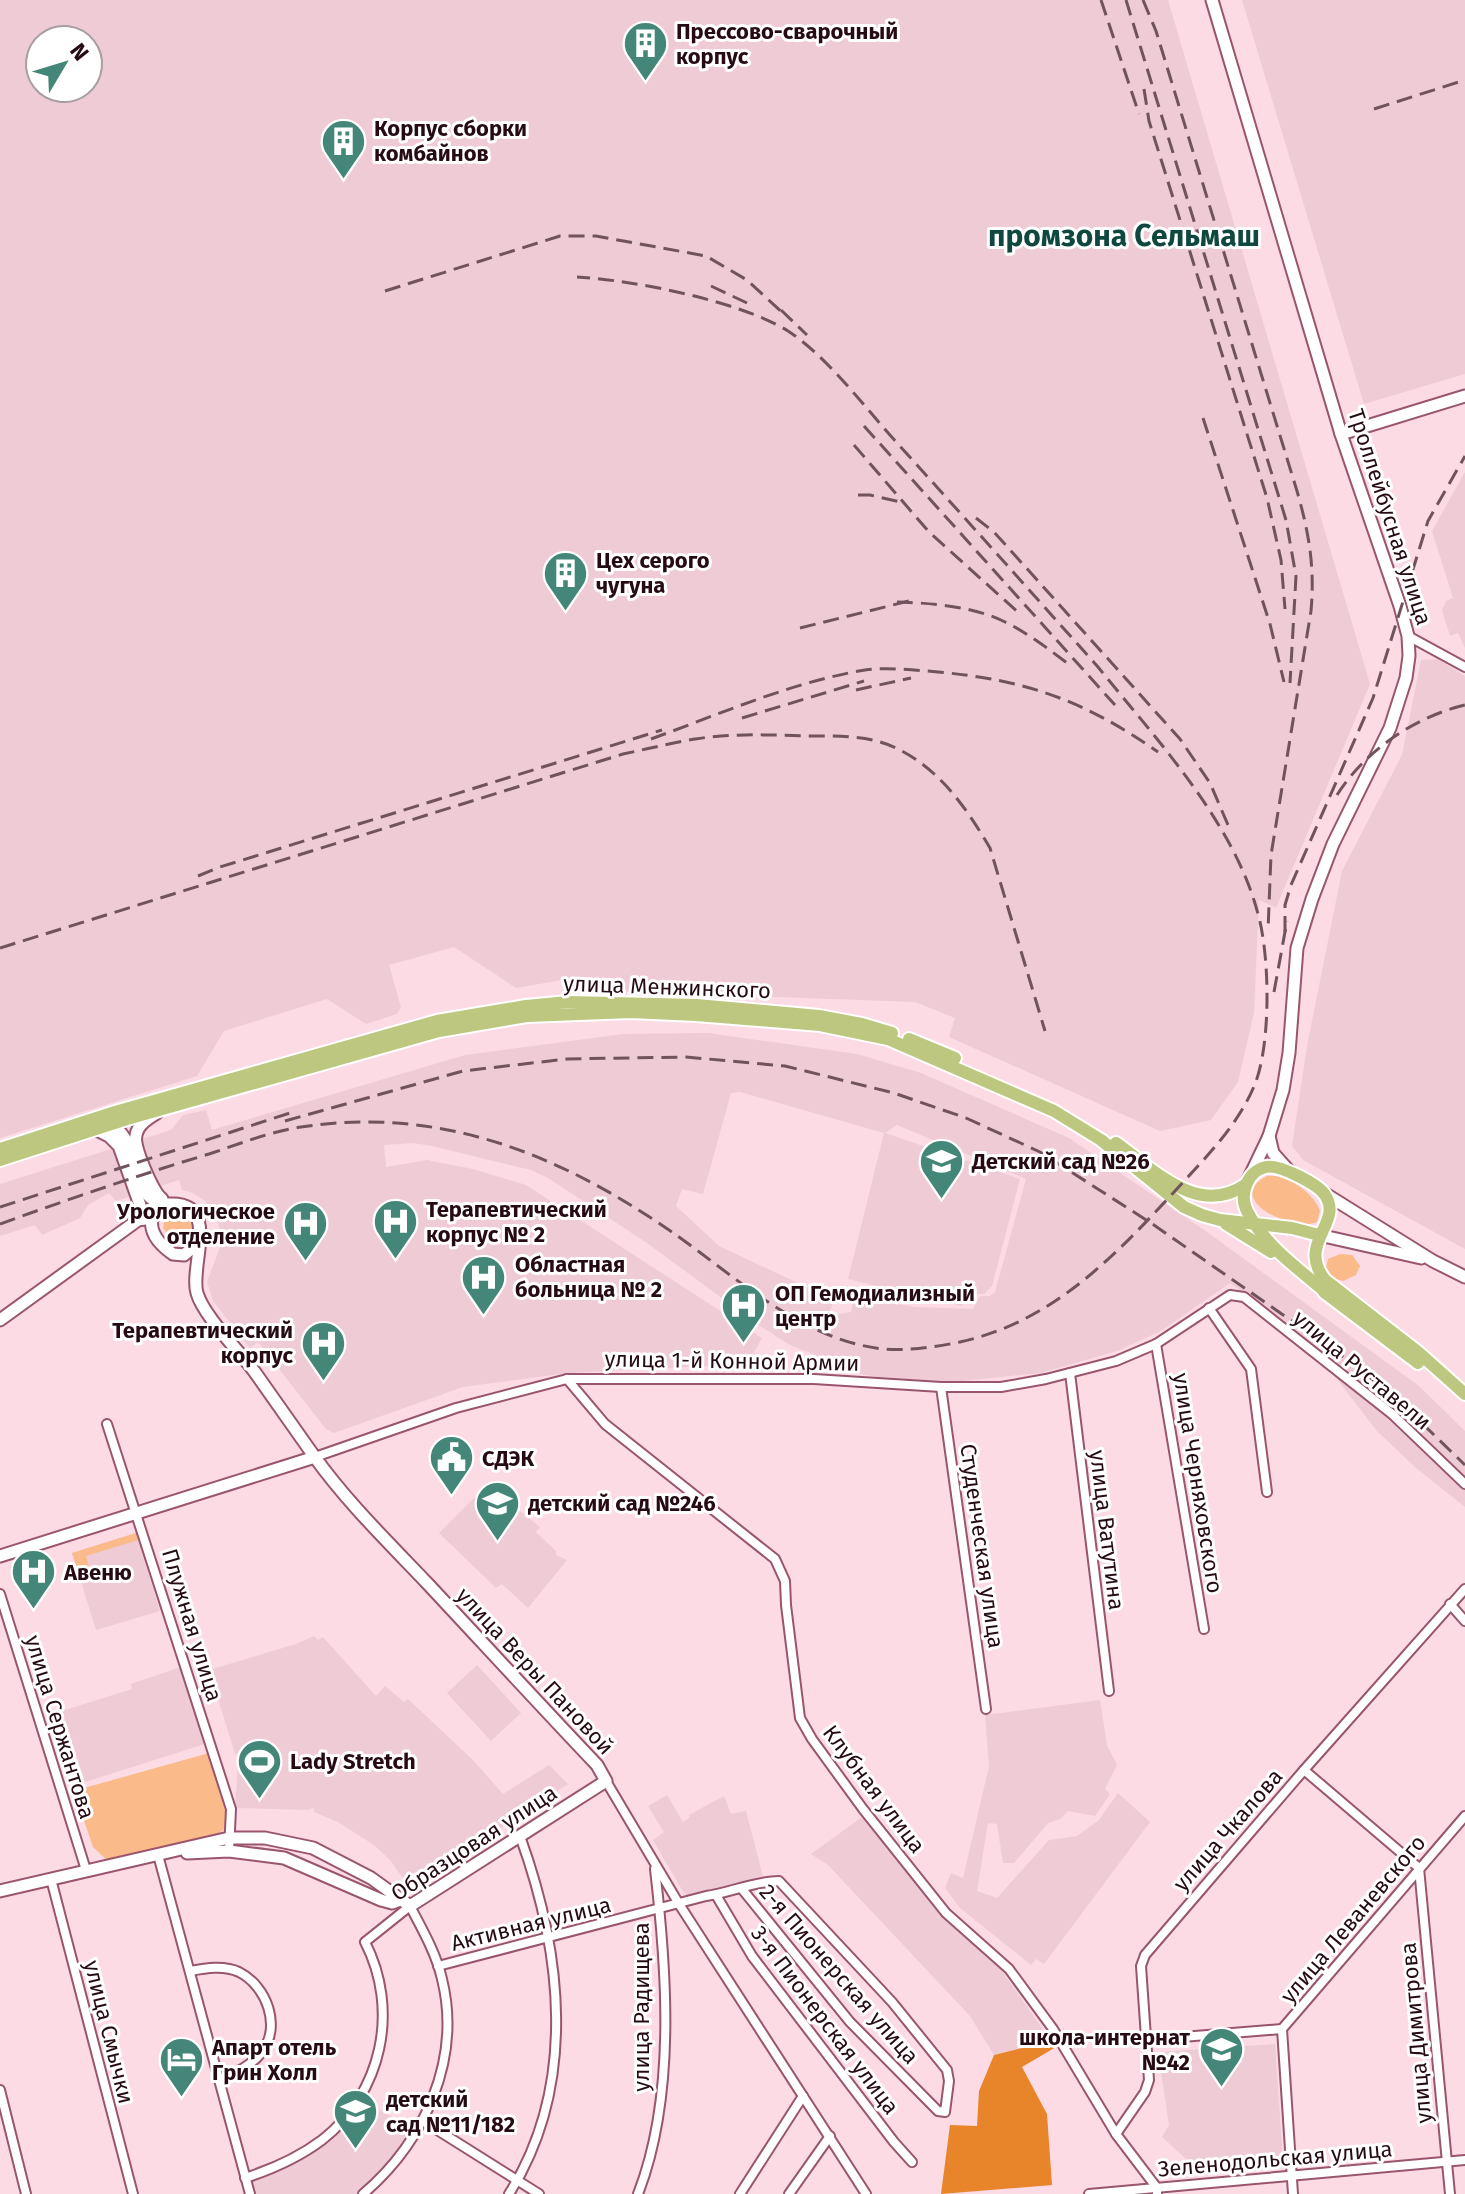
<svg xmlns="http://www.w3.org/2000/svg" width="1465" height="2194" font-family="'Fira Sans',sans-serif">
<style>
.built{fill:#efcbd6;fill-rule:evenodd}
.green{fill:#faba89}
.forest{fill:#e8852a}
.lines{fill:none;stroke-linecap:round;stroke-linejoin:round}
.street-casing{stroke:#99556d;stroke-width:12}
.secondary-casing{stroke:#99556d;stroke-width:15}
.primary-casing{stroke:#fff;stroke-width:16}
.street{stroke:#fff;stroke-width:8}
.secondary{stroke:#fff;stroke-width:11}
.primary{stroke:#bdc780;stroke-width:12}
.rail{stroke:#70535d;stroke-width:3;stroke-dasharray:16 8;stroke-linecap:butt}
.labels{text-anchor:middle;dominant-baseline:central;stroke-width:6;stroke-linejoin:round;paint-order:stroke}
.poi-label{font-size:22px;font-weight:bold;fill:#260b15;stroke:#fff;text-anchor:start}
.street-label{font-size:22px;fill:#260b15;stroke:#fff}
.district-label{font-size:30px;font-weight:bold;fill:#0f483e;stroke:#fff}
</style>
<rect width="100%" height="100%" fill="#fcdbe5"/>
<g class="built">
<path d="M0,0H1168L1370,684L1276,908L1259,900L1254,1013L1238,1082L1211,1120L1160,1131L949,1037L955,1018L915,1002L578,990L568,979L516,988L454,947L389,965L401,1007L397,1014L366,1024L327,999L224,1031L197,1076L0,1138ZM88,40V88H40V40Z"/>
<polygon points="1242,0 1465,0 1465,374 1364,404"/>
<polygon points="1465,472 1465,648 1458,633 1450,636 1442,610 1446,601 1453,598 1432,531"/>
<polygon points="1437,659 1465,676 1465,1249 1303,1160 1292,1146 1307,1046 1342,871 1402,755 1421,660"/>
<path d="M708,1033L857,1054L921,1073L1069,1138L1207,1232L1419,1386L1465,1431V1507L1416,1468L1377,1431L1305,1338L1230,1283L1161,1331L1117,1351L1041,1373L952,1382L877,1377L821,1367L823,1358L790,1345L757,1324L647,1243L548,1178L531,1170L432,1146L413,1143L384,1145L386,1167L427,1160L473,1169L526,1185L762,1338L748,1364L567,1373L463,1387L334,1433L326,1429L258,1342L250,1348L213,1301L207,1282L223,1239L216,1217L205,1201L193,1193L182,1190L179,1180L116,1201L109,1193L88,1205L80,1218L42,1235L35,1225L0,1236V1184L171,1130L183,1115L206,1110L212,1130L465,1055L623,1034ZM740,1092L884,1133L848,1279L961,1306L976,1294H984L992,1286L1020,1179L885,1133L897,1125L1026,1179L995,1292L990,1296H980L973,1309L915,1307L854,1296L851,1312L828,1316L834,1300L719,1246L676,1206L682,1189L703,1194L731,1093Z"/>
<polygon points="481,1491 506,1510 511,1504 540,1527 536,1532 556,1551 556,1555 567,1560 528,1608 502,1584 496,1588 439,1533"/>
<polygon points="136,1533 160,1611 96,1630 72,1553"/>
<polygon points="314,1636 318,1640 323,1637 376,1696 385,1686 404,1702 408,1699 473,1760 503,1794 549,1765 568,1784 413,1886 407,1884 390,1860 374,1845 338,1822 314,1812 314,1808 308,1810 235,1808 238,1765 241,1763 239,1753 235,1754 209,1670 296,1644"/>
<polygon points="477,1665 521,1713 491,1741 447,1693"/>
<polygon points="181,1667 205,1744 85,1782 62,1711 132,1689 131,1684"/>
<polygon points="1100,1700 1107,1745 1117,1765 1105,1789 1110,1794 1095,1816 1068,1811 1060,1819 1048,1823 1014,1863 1003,1863 997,1824 988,1823 977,1891 997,1898 1049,1840 1077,1836 1099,1820 1118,1793 1150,1822 1044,1964 1036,1959 1031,1965 960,1908 945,1888 951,1873 963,1878 989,1766 985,1715"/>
<polygon points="667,1795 683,1822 690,1817 689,1815 724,1796 731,1814 746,1811 763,1877 688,1900 653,1840 664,1832 648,1806"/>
<polygon points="862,1817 936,1909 1002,1971 1051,2041 994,2055 970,2016 828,1865 811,1854"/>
<polygon points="1275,2044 1283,2159 1196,2168 1162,2137 1169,2125 1158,2052"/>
<polygon points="363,2101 415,2129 391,2163 361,2191 357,2194 254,2194 250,2180 280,2170 301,2158 340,2128"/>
</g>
<g class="green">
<path d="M1267,1176C1286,1173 1314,1193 1320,1211L1317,1222C1295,1233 1221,1199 1267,1176Z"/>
<path d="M176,1212C186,1215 195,1226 195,1237L188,1246L176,1245L163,1228L165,1217Z"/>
<polygon points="1340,1254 1352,1255 1360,1266 1356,1275 1343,1281 1333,1278 1326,1268 1328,1259"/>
<polygon points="136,1533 138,1540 86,1556 91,1575 80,1578 72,1553"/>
<polygon points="209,1753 229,1813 225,1829 218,1834 108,1861 93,1847 75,1794 77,1790"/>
</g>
<polygon class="forest" points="1051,2041 1056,2047 1022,2067 1047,2114 1052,2185 941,2194 950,2125 977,2126 979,2091 994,2055"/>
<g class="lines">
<defs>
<g id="street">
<polyline points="1408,636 1465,667"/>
<polyline points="1209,1308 1251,1369 1267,1492"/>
<polyline points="1156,1344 1204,1629"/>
<polyline points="1070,1373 1109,1691"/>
<polyline points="567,1379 605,1424 775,1559 785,1581 786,1605 800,1718 812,1739 863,1809 946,1913 1009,1969 1053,2029 1116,2134 1157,2188 1157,2194"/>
<polyline points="941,1387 986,1709"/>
<polyline points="107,1424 231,1809 229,1851"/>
<polyline points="315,1457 456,1408 567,1379 814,1379 941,1387 1001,1387 1046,1379 1116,1361 1156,1344 1230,1295 1244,1297 1392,1414 1465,1484"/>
<polyline points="0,1594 86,1870"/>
<polyline points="1450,1604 1465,1621"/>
<polyline points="1304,1770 1419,1868 1450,2194"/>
<polyline points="606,1781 679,1904 866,2194"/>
<polyline points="158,1855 250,2194"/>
<polyline points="51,1879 133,2194"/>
<polyline points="716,1895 752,1956 894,2142 912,2162"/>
<path d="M438,1966L706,1896C730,1893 754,1881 779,1881L892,2002L947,2070L949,2081L945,2112L938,2111L850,2022L742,1889"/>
<path d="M190,1971C206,1968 224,1965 239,1972C267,1986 282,2027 261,2053C251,2066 234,2074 219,2080"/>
<polyline points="1145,2040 1282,2029"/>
<polyline points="0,2090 26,2194"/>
<polyline points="423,2121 539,2194"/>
<polyline points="1116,2134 1145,2092 1149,2080 1141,1966 1145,1955 1304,1770 1465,1589"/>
<path d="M245,2178C273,2169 298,2158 322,2140C382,2093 400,2010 365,1942L410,1906C422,1929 436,1953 442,1979C462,2060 424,2142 363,2194"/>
<path d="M509,2194C578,2085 562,1952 520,1836"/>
<path d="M638,2194C676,2096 667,1972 655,1869"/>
<polyline points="740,2194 803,2096"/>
<polyline points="789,2194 830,2136"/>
<polyline points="1089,2194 1465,2160"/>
<polyline points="1293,2194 1282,2029 1465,1816"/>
</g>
<g id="secondary">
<polyline points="1212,0 1341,434 1400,606 1408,636 1409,656 1406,678 1390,728 1333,844 1312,899 1297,948 1289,1053 1283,1090 1269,1136 1248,1180"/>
<polyline points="1341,434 1465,396"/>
<path d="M157,1113C149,1118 138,1124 136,1135C133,1147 153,1192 162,1199"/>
<path d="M104,1122C136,1132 131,1171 147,1194C150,1199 158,1203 162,1207"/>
<polyline points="95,1129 109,1136 119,1146 140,1205 138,1220"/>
<polyline points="1269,1136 1273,1153 1289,1171"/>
<polyline points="1324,1193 1433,1261 1465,1277"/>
<path d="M149,1214L152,1218C149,1233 160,1245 173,1254L184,1255L199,1242"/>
<polyline points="1319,1235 1421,1258"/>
<path d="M0,1320L138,1220L152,1218L169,1204C222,1201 189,1267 197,1293C203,1315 239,1351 254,1371C274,1399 294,1428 314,1456C346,1501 388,1542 427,1583C484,1644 540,1705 597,1765L606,1781L410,1906L371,1878L313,1848L265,1838H229L0,1891"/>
<polyline points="0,1556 315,1457"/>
<polyline points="187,1853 229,1851 284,1858 381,1900 392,1903 400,1900"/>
</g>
<g id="primary">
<polyline points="909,1039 955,1058"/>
<path d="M1116,1143C1154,1170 1198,1217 1245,1185"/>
<polyline points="0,1149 115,1112 437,1021 526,1006 568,1002 697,1005 819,1016 862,1024 892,1033"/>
<polyline points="0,1160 127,1119 439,1031 527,1016 631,1012 696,1015 820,1025 888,1039 1054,1111 1101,1140 1184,1207 1202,1215 1220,1220 1292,1228 1319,1235"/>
<polyline points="1226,1224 1271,1252"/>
<polyline points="1324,1292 1418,1363"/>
<path d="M1328,1294C1300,1270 1264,1245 1247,1211C1239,1195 1247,1171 1266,1167C1279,1164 1318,1184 1325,1195C1344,1223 1296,1243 1325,1280L1418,1352L1465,1394"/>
</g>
</defs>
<use href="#street" class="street-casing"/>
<use href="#secondary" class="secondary-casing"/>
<use href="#primary" class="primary-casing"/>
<use href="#street" class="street"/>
<use href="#secondary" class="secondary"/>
<use href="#primary" class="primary"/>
<g class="rail">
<polyline points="1101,0 1139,114"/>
<polyline points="1126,0 1286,520 1296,576 1290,683"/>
<path d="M1143,0L1156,31L1297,491C1309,533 1315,567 1311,611L1271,855L1268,931"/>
<polyline points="1144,89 1149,121 1267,498 1281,560 1285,609"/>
<polyline points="1374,109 1465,80"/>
<polyline points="711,286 747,303"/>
<polyline points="385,291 560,236 596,236 706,256 747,280 786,316"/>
<polyline points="781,310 807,335"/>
<polyline points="1203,418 1270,624 1284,682"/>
<polyline points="864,426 1115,705"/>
<polyline points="854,445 929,532 1020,614"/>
<polyline points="858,495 870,495 905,503"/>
<polyline points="976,518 994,532 1180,739 1210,783 1231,832"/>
<path d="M897,602C930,603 972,606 1003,621C1026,632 1046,647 1067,663"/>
<polyline points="800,628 909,601"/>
<polyline points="856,690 911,678"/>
<polyline points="742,718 864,681"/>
<path d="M651,739C720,714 792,682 865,670C889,667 914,670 938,672C1027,680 1085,701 1158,752"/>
<path d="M1337,795C1365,751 1414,717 1465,705"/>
<polyline points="198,876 220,867 662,730"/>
<polyline points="1285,932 1285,905 1291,885 1373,698 1428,521 1465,456"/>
<path d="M0,948L623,754C647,749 671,743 695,739C733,733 772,735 811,736C841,736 872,735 900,750C941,771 967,809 990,848L1045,1031"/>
<polyline points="1274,992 1287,921"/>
<polyline points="285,1121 463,1071 567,1059 686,1057 785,1066 894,1093 966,1118 1040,1152 1151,1223 1348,1360 1397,1399 1465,1465"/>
<polyline points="0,1207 293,1112"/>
<path d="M0,1224C69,1199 139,1175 209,1154C239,1144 269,1132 301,1127C439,1106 557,1153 669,1230C734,1275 802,1341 884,1349C909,1351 935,1347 960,1342C1052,1322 1114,1257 1175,1191C1205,1158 1238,1126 1255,1084C1271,1044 1270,956 1258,914C1234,822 1156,739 1098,667C1031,592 965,518 898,444C865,408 829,358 788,331C740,301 633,280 577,277"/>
</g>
</g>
<defs>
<symbol id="building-pin" viewBox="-11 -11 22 30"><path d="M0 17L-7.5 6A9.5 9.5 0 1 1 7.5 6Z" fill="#448778" stroke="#fff"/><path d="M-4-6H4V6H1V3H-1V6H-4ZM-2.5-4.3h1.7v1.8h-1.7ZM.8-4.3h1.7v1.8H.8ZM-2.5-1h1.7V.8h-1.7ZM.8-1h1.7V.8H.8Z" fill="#fff"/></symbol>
<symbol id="school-pin" viewBox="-11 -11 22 30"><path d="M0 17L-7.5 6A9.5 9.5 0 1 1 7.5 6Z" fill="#448778" stroke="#fff"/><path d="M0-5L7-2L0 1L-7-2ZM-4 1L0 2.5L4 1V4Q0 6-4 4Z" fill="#fff"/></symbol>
<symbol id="hospital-pin" viewBox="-11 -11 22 30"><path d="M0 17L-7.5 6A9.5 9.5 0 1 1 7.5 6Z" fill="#448778" stroke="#fff"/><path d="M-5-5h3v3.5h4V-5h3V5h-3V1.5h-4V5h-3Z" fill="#fff"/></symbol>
<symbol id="civic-pin" viewBox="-11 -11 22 30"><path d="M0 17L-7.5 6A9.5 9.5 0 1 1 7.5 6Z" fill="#448778" stroke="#fff"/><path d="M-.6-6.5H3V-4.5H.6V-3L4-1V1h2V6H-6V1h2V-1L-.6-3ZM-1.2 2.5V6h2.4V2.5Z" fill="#fff"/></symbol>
<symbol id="stadium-pin" viewBox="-11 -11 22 30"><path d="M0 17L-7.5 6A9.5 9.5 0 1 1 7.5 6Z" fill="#448778" stroke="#fff"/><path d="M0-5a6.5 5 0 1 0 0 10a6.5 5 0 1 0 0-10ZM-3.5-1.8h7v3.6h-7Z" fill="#fff"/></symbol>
<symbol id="hotel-pin" viewBox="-11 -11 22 30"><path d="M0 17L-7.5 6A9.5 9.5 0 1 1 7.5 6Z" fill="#448778" stroke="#fff"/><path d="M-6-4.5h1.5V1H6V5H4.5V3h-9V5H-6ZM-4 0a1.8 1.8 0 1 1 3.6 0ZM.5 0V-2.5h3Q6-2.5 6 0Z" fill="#fff"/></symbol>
</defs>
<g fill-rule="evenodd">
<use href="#building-pin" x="620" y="18" width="51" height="69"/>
<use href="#building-pin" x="318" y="116" width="51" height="69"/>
<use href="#building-pin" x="540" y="548" width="51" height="69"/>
<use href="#school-pin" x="916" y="1136" width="51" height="69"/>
<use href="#hospital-pin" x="370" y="1196" width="51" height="69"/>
<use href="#hospital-pin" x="280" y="1198" width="51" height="69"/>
<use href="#hospital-pin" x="458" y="1252" width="51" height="69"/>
<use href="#hospital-pin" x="718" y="1280" width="51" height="69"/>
<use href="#hospital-pin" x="298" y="1318" width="51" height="69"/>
<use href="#civic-pin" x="426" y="1432" width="51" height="69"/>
<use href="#school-pin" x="472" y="1478" width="51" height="69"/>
<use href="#hospital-pin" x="8" y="1546" width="51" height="69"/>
<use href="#stadium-pin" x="234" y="1736" width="51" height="69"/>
<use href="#school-pin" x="1196" y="2024" width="51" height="69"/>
<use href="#hotel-pin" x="156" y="2034" width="51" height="69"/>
<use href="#school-pin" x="330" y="2086" width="51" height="69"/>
</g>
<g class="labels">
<g class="poi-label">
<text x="676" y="31">Прессово-сварочный<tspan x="676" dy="25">корпус</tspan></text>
<text x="374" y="128">Корпус сборки<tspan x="374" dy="25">комбайнов</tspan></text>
<text x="596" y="560">Цех серого<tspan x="596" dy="25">чугуна</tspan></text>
<text x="972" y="1161">Детский сад №26</text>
<text x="426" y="1209">Терапевтический<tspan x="426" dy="25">корпус № 2</tspan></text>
<text x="275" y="1211" text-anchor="end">Урологическое<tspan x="275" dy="25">отделение</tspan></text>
<text x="515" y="1264">Областная<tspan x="515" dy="25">больница № 2</tspan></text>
<text x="775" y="1293">ОП Гемодиализный<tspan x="775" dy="25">центр</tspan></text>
<text x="293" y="1330" text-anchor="end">Терапевтический<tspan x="293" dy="25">корпус</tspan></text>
<text x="482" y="1458">СДЭК</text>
<text x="528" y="1503">детский сад №246</text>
<text x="64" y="1572">Авеню</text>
<text x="290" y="1761">Lady Stretch</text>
<text x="1190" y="2037" text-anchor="end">школа-интернат<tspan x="1190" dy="25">№42</tspan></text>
<text x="212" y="2047">Апарт отель<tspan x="212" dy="25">Грин Холл</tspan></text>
<text x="386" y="2099">детский<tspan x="386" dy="25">сад №11/182</tspan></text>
</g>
<g class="street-label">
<text transform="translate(1390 517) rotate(72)">Троллейбусная улица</text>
<text transform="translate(667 987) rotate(2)">улица Менжинского</text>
<text transform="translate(732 1361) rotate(1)">улица 1-й Конной Армии</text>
<text transform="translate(1362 1370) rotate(40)">улица Руставели</text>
<text transform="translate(1198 1483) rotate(81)">улица Черняховского</text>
<text transform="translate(1107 1530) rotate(83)">улица Ватутина</text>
<text transform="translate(982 1546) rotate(82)">Студенческая улица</text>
<text transform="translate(192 1625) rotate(73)">Плужная улица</text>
<text transform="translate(535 1671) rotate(47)">улица Веры Пановой</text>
<text transform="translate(60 1727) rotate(73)">улица Сержантова</text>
<text transform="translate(874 1789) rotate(53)">Клубная улица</text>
<text transform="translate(1228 1830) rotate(-49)">улица Чкалова</text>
<text transform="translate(474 1843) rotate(-33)">Образцовая улица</text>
<text transform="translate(1353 1919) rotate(-50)">улица Леваневского</text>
<text transform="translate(531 1924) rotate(-14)">Активная улица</text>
<text transform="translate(839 1974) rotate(49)">2-я Пионерская улица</text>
<text transform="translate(641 2007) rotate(-90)">улица Радищева</text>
<text transform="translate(825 2020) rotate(53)">3-я Пионерская улица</text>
<text transform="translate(109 2032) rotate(76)">улица Смычки</text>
<text transform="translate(1416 2033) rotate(-95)">улица Димитрова</text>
<text transform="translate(1275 2159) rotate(-5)">Зеленодольская улица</text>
</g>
<g class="district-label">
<text x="1124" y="236">промзона Сельмаш</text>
</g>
</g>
<g transform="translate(64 64) rotate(52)"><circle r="38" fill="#ffffff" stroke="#a89da1" stroke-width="2"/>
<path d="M0-6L14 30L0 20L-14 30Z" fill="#448778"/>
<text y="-12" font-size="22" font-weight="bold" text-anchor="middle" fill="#260b15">N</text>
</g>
</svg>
